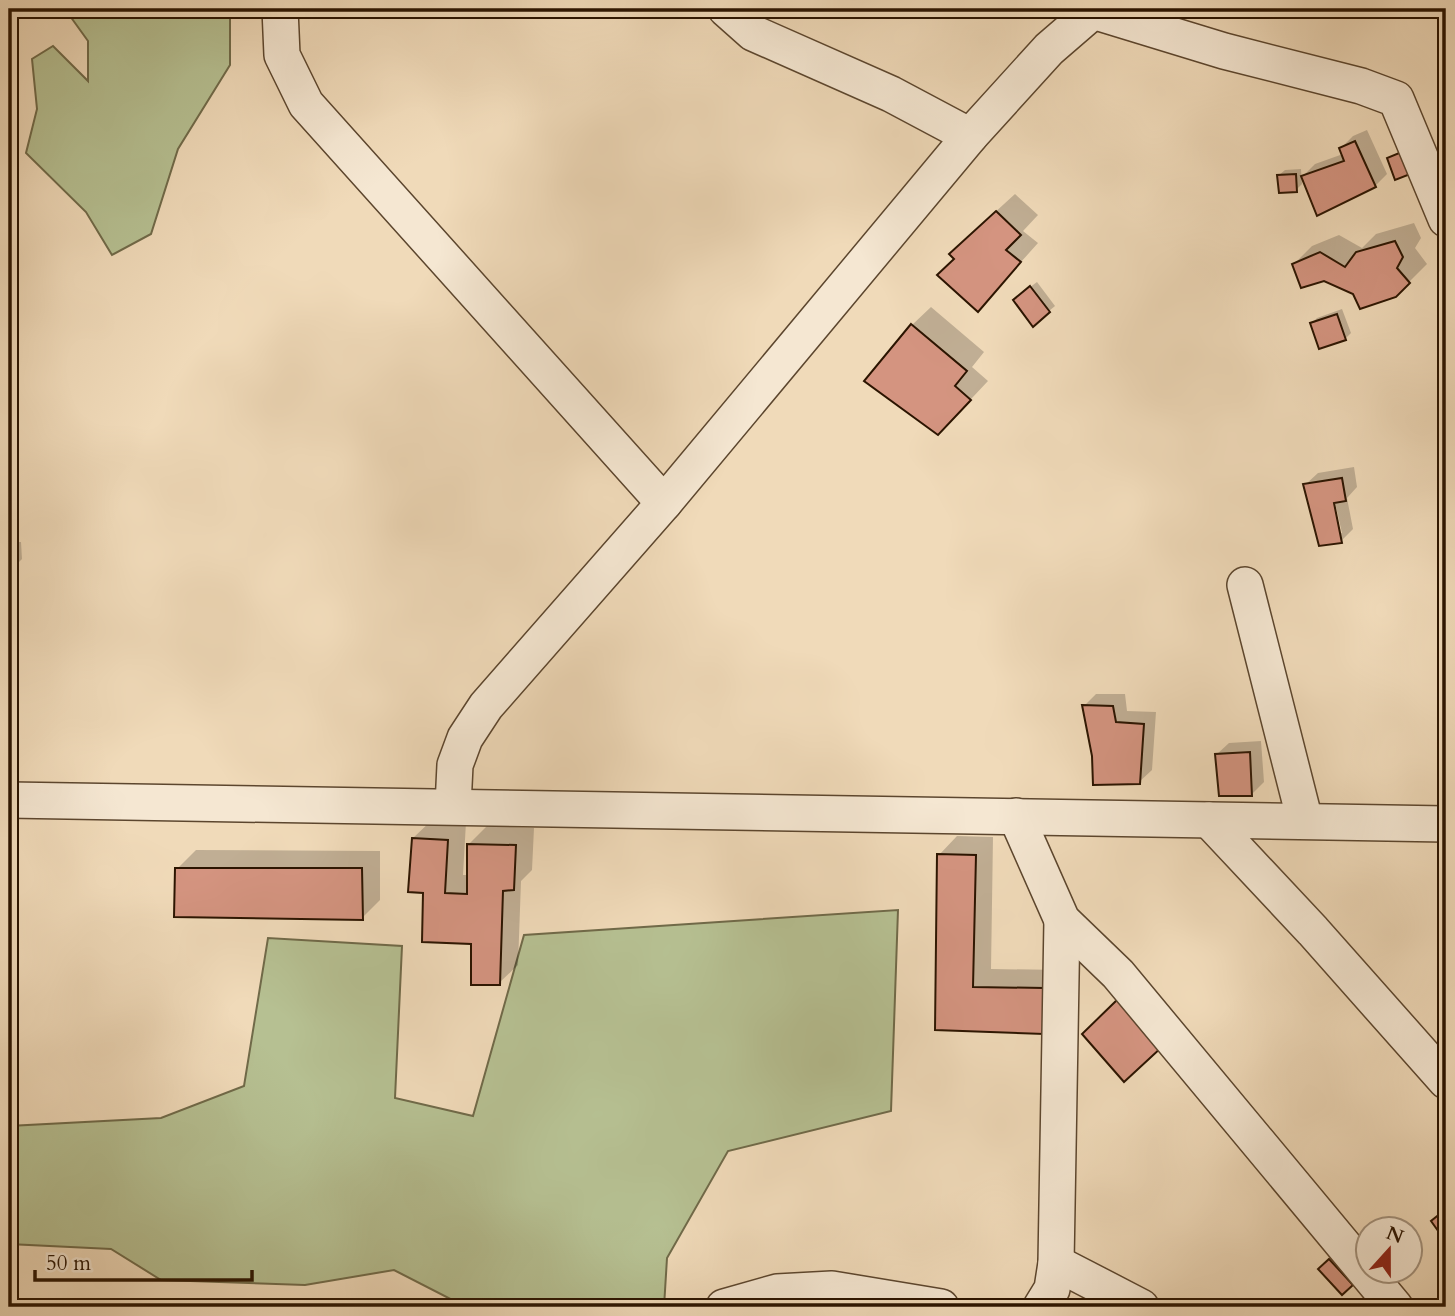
<svg xmlns="http://www.w3.org/2000/svg" width="1455" height="1316" font-family="Cardo,serif">
<style>
.green{fill:#b6c092;stroke:#706a49;stroke-width:2}
.shadow{fill:#0003;fill-rule:evenodd}
.building{fill:#d49480;stroke:#2b1400;stroke-width:2}
.lines{fill:none;stroke-linecap:round;stroke-linejoin:round}
.minor-casing{stroke:#5c462e;stroke-width:38}
.minor{stroke:#f5e7d2;stroke-width:35}
</style>
<rect width="100%" height="100%" fill="#f0dab9"/>
<filter id="stains"><feTurbulence type="fractalNoise" baseFrequency=".00286" numOctaves="4"/><feColorMatrix values="0 0 0 0 .2 0 0 0 0 .09 0 0 0 0 .02 0 0 0 .5 -.17"/></filter>
<radialGradient id="worn" r=".72"><stop offset=".6" stop-color="#630" stop-opacity="0"/><stop offset="1" stop-color="#630" stop-opacity=".3"/></radialGradient>
<g class="green">
<polygon points="65,9 230,9 230,65 178,149 151,234 112,255 86,212 26,153 37,109 32,59 53,46 88,81 88,41"/>
<polygon points="898,910 891,1111 728,1151 667,1258 664,1307 466,1307 394,1270 305,1285 161,1280 111,1249 9,1244 9,1126 161,1118 244,1086 268,938 402,946 395,1098 473,1116 524,935"/>
</g>
<g class="shadow">
<polygon points="1367,130 1387,174 1375,186 1303,176 1315,164 1343,154 1341,148 1353,136"/>
<polygon points="1301,169 1302,184 1296,190 1279,175 1285,170"/>
<polygon points="1015,194 1038,215 1023,231 1038,243 978,310 970,235"/>
<polygon points="1414,223 1421,238 1415,248 1427,264 1395,296 1355,293 1294,264 1312,246 1339,235 1362,248 1376,234"/>
<polygon points="1037,282 1055,306 1049,311 1021,294"/>
<polygon points="931,307 984,352 972,367 988,381 956,415 912,325"/>
<polygon points="1342,309 1351,333 1345,339 1312,323 1317,318"/>
<path d="M1354,467L1357,487L1347,498L1353,529L1341,541L1305,485L1318,473ZM1333,494L1342,533H1338L1330,495Z"/>
<polygon points="9,542 21,542 22,559 9,572"/>
<polygon points="1096,694 1125,694 1127,711 1156,712 1152,770 1139,782 1084,706"/>
<polygon points="1261,741 1264,782 1252,794 1216,755 1229,743"/>
<polygon points="432,820 466,822 463,875 469,875 469,844 487,826 534,828 532,870 521,881 518,965 499,983 472,943 424,891 413,838"/>
<polygon points="957,836 993,837 991,969 1062,970 1062,1014 937,1029 939,855"/>
<polygon points="196,850 380,851 380,900 362,918 177,869"/>
<polygon points="1335,1255 1357,1278 1342,1293 1321,1269"/>
</g>
<g class="building">
<polygon points="1355,141 1376,187 1317,216 1301,176 1344,161 1339,148"/>
<polygon points="1404,151 1413,173 1395,180 1387,158"/>
<polygon points="1296,174 1297,192 1279,193 1277,175"/>
<polygon points="996,211 1021,235 1006,250 1021,262 978,312 937,275 954,259 949,254"/>
<polygon points="1395,241 1403,257 1397,268 1410,283 1396,297 1360,309 1353,294 1324,281 1301,288 1292,264 1320,252 1345,267 1356,252"/>
<polygon points="1030,286 1050,312 1033,327 1013,300"/>
<polygon points="1337,314 1346,340 1319,349 1310,323"/>
<polygon points="911,324 967,371 955,386 971,400 938,435 864,381"/>
<polygon points="1342,478 1346,501 1334,503 1342,543 1319,546 1303,484"/>
<polygon points="1082,705 1113,706 1116,722 1144,724 1140,784 1093,785 1092,756"/>
<polygon points="1250,752 1252,796 1219,796 1215,754"/>
<polygon points="412,838 448,840 445,893 467,894 467,844 516,845 514,890 503,891 500,985 471,985 471,944 422,942 423,893 408,892"/>
<polygon points="937,854 976,855 973,987 1044,988 1044,1034 935,1030"/>
<polygon points="175,868 362,868 363,920 174,917"/>
<polygon points="1118,999 1163,1046 1124,1082 1082,1034"/>
<polygon points="1446,1209 1446,1242 1431,1221"/>
<polygon points="1329,1259 1353,1285 1342,1295 1318,1269"/>
</g>
<g class="lines">
<defs>
<g id="minor">
<polyline points="280,9 282,55 306,104 664,503"/>
<polyline points="726,9 753,33 891,94 970,136"/>
<polyline points="1245,585 1305,821"/>
<polyline points="9,800 1446,824"/>
<polyline points="453,806 455,765 465,738 486,706 664,503 970,136 1049,49 1093,11 1224,51 1361,86 1396,99 1446,219"/>
<polyline points="1016,816 1062,920 1118,974 1395,1307"/>
<polyline points="1209,820 1313,931 1446,1081"/>
<polyline points="1056,1263 1141,1307"/>
<polyline points="724,1307 777,1292 832,1289 941,1307"/>
<polyline points="1041,1307 1052,1289 1056,1263 1062,920"/>
</g>
</defs>
<use href="#minor" class="minor-casing"/>
<use href="#minor" class="minor"/>
</g>
<rect width="1455" height="1316" fill="none" stroke="#f0dab9" stroke-width="35"/>
<rect x="10" y="10" width="1434" height="1295" fill="none" stroke="#2b1400" stroke-width="3.5"/>
<rect x="18" y="18" width="1420" height="1281" fill="none" stroke="#2b1400" stroke-width="2"/>
<g transform="translate(1389 1250) rotate(21)"><circle r="33" fill="#f5e7d2" stroke="#a4937e" stroke-width="2"/>
<path d="M0-5L12 26L0 18L-12 26Z" fill="#8f2418"/>
<text y="-10" font-size="19" font-weight="bold" text-anchor="middle" fill="#2b1400">N</text>
</g>
<path d="M35 1270v10h217v-10" fill="none" stroke="#2b1400" stroke-width="3.5"/>
<text x="46" y="1270" font-size="21" fill="#2b1400" stroke="#f5e7d2" stroke-width="5" paint-order="stroke">50 m</text>
<rect width="100%" height="100%" filter="url(#stains)"/>
<rect width="100%" height="100%" fill="url(#worn)"/>
</svg>
